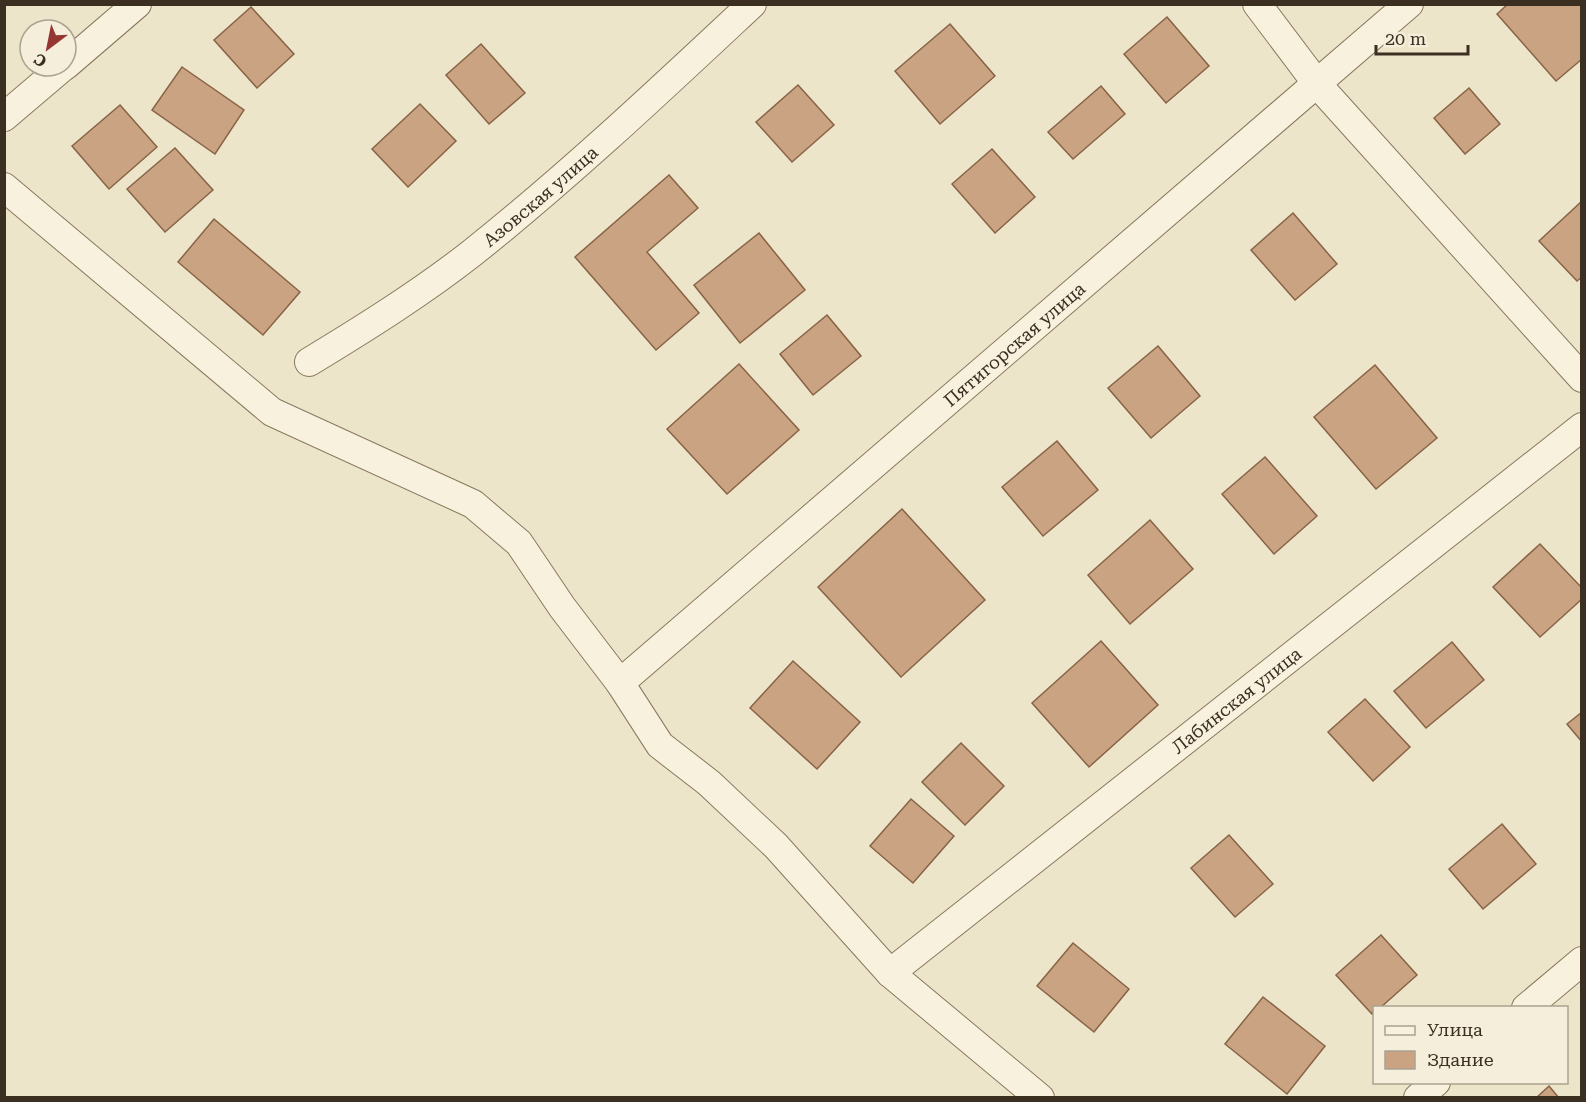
<svg xmlns="http://www.w3.org/2000/svg" width="1586" height="1102" font-family="'Roboto Serif',serif">
<style>
.building{fill:#c9a382;stroke:#886346;stroke-width:1.5}
.lines{fill:none;stroke-linecap:round;stroke-linejoin:round}
.street-casing{stroke:#89785f;stroke-width:30}
.street{stroke:#f8f1de;stroke-width:28}
.labels{text-anchor:middle;dominant-baseline:central;stroke-width:4.5;stroke-linejoin:round;paint-order:stroke}
.street-label{font-size:18px;fill:#3b2f22;stroke:#f5eeda}
</style>
<rect width="100%" height="100%" fill="#ede5ca"/>
<g class="building">
<polygon points="1508,4 1582,4 1582,59 1556,81 1497,14"/>
<polygon points="251,7 294,54 257,88 214,40"/>
<polygon points="1167,17 1209,66 1166,103 1124,54"/>
<polygon points="950,24 995,76 940,124 895,71"/>
<polygon points="481,44 525,93 489,124 446,75"/>
<polygon points="182,67 244,110 215,154 152,110"/>
<polygon points="798,85 834,125 792,162 756,122"/>
<polygon points="1101,86 1125,114 1073,159 1048,132"/>
<polygon points="1469,88 1500,124 1465,154 1434,118"/>
<polygon points="420,104 456,141 408,187 372,149"/>
<polygon points="120,105 157,147 109,189 72,146"/>
<polygon points="175,148 213,190 165,232 127,189"/>
<polygon points="992,149 1035,197 995,233 952,184"/>
<polygon points="669,175 698,208 647,252 699,313 656,350 575,257"/>
<polygon points="1582,201 1582,277 1577,281 1539,241"/>
<polygon points="1293,213 1337,264 1295,300 1251,250"/>
<polygon points="214,219 300,292 263,335 178,262"/>
<polygon points="759,233 805,290 740,343 694,285"/>
<polygon points="827,315 861,356 813,395 780,354"/>
<polygon points="1158,346 1200,396 1151,438 1108,388"/>
<polygon points="739,364 799,430 727,494 667,429"/>
<polygon points="1375,365 1437,438 1376,489 1314,417"/>
<polygon points="1057,441 1098,490 1043,536 1002,487"/>
<polygon points="1265,457 1317,516 1274,554 1222,494"/>
<polygon points="902,509 985,600 901,677 818,587"/>
<polygon points="1150,520 1193,569 1130,624 1088,575"/>
<polygon points="1540,544 1582,588 1582,599 1540,637 1493,587"/>
<polygon points="1101,641 1158,705 1089,767 1032,703"/>
<polygon points="1452,642 1484,680 1426,728 1394,691"/>
<polygon points="793,661 860,722 817,769 750,708"/>
<polygon points="1365,699 1410,747 1373,781 1328,732"/>
<polygon points="1582,712 1582,742 1567,724"/>
<polygon points="961,743 1004,786 965,825 922,782"/>
<polygon points="911,799 954,836 913,883 870,846"/>
<polygon points="1502,824 1536,864 1483,909 1449,869"/>
<polygon points="1229,835 1273,884 1235,917 1191,868"/>
<polygon points="1381,935 1417,975 1380,1008 1374,1008 1372,1014 1336,975"/>
<polygon points="1073,943 1129,989 1094,1032 1037,986"/>
<polygon points="1263,997 1325,1046 1287,1094 1225,1044"/>
<polygon points="1549,1086 1559,1098 1536,1098"/>
</g>
<g class="lines">
<defs>
<g id="street">
<polyline points="1257,4 1318,85 1582,378"/>
<polyline points="66,65 137,4"/>
<polyline points="4,117 64,66"/>
<polyline points="4,187 272,412 473,504 519,543 562,607 620,683 660,745 709,783 776,846 890,973 1040,1098"/>
<path id="s1" d="M309,362C365,328 421,293 472,253C570,175 661,89 752,4"/>
<path id="s2" d="M620,683L1409,4"/>
<path id="s3" d="M890,973L1582,427"/>
<polyline points="1526,1008 1582,961"/>
<polyline points="1418,1098 1436,1082"/>
</g>
</defs>
<use href="#street" class="street-casing"/>
<use href="#street" class="street"/>
</g>
<g class="labels">
<g class="street-label">
<text stroke="none"><textPath href="#s1" startOffset="285">Азовская улица</textPath></text>
<text stroke="none"><textPath href="#s2" startOffset="520">Пятигорская улица</textPath></text>
<text stroke="none"><textPath href="#s3" startOffset="441">Лабинская улица</textPath></text>
</g>
</g>
<rect width="1586" height="1102" fill="none" stroke="#3b2f22" stroke-width="12"/>
<rect x="1373" y="1006" width="195" height="78" fill="#f5eeda" stroke="#aba290" stroke-width="1.5"/>
<rect x="1385" y="1026" width="30" height="9" fill="#f8f1de" stroke="#aba290" stroke-width="1.5"/>
<text x="1427" y="1036" font-size="18" fill="#3b2f22">Улица</text>
<rect x="1385" y="1051" width="30" height="18" fill="#c9a382" stroke="#aba290" stroke-width="1.5"/>
<text x="1427" y="1066" font-size="18" fill="#3b2f22">Здание</text>
<g transform="translate(48 48) rotate(212)"><circle r="28" fill="#f5eeda" stroke="#aba290" stroke-width="1.5"/>
<path d="M0-4.5L10 22L0 15L-10 22Z" fill="#963632"/>
<text y="-9" font-size="16" font-weight="bold" text-anchor="middle" fill="#3b2f22">С</text>
</g>
<path d="M1376 45v9h92v-9" fill="none" stroke="#3b2f22" stroke-width="3"/>
<text x="1385" y="45" font-size="18" fill="#3b2f22" stroke="#f5eeda" stroke-width="4.5" paint-order="stroke">20 m</text>
</svg>
